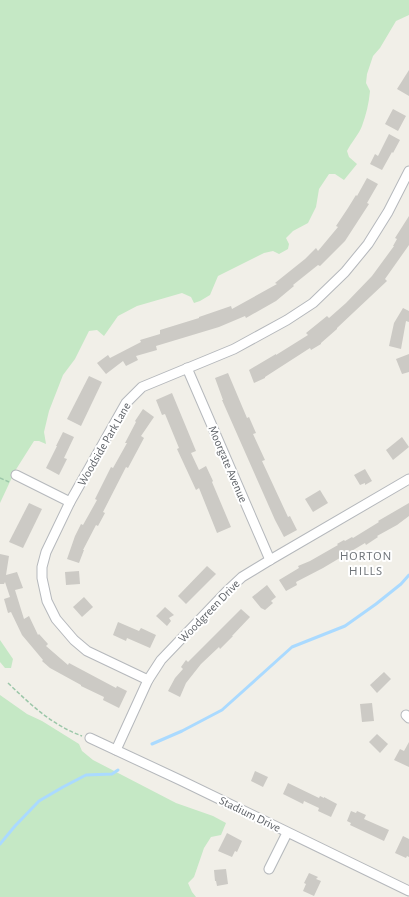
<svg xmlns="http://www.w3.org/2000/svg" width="409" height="897" font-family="'Alegreya Sans',sans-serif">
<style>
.green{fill:#c5e8c5}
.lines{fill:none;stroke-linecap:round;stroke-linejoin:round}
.stream{stroke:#aadaff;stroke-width:3}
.building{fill:#cccac5}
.minor-casing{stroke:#b5b8bc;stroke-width:11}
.path{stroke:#9cc7a9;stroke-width:1.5;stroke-dasharray:4 2;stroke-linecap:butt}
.minor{stroke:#fff;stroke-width:9}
.labels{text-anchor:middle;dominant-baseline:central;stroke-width:4;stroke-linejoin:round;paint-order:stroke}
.street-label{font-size:12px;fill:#5f6368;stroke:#fff}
.neighbourhood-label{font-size:13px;letter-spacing:1px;fill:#70757a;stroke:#fff}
</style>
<rect width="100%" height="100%" fill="#f1efe8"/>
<g class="green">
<path d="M0,0H409V15L396,21L380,48L373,56L367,74L366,83L370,91C369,103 366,115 362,126C359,134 351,143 347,151L349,157L357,164L344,180L335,174H329L319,189L316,207L308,223L293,231L286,238L289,244L288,249L279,254L273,251L264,253L218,276L210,295L200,301L194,303L191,297L182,293L137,306L118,316L104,336L97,330L89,331L75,359L63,375L49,411L44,432L46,444L39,441H34L15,471L0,503Z"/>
<polygon points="0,640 13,659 11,668 5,668 0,662"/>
<polygon points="0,695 27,714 42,721 79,744 82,751 93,760 176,803 213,816 226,823 221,835 211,837 204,848 194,877 188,883 192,892 196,897 0,897"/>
</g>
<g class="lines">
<g class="stream">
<polyline points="152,744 182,731 222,710 292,647 345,626 376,604 401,584 409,575"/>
<polyline points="0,844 15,826 39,801 63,787 86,775 112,774 118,770"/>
</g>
</g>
<g class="building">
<polygon points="409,70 409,96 397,89"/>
<polygon points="393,109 406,116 398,131 385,124"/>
<polygon points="389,134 400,140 393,153 392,152 382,170 370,164 375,154 378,156"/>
<polygon points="367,178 378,184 367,203 369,204 345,241 320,266 318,265 293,285 294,286 276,301 246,318 245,316 219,327 156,346 157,350 136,356 138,360 126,366 123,361 106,374 97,363 108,355 110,358 141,342 140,340 160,334 160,330 199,318 199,317 231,306 232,309 277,284 275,283 305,259 316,248 318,251 338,227 336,226 348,208 356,195 357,196"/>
<polygon points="409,216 409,245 385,279 387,281 337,328 337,329 321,343 321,344 311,350 310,348 265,377 265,378 254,383 249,370 276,354 276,355 308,335 306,333 327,316 329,318 346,303 372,276 394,246 393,246 397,239 395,238"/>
<polygon points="403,308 409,311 409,322 406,321 401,349 389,346 394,323"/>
<polygon points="409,354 409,372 402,374 396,359"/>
<polygon points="228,373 247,418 249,417 256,433 253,434 265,460 262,461 288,517 290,516 297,530 284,537 275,520 222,400 223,400 215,378"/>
<polygon points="89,376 102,382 81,426 67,419"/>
<polygon points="172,393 196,451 191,453 199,470 206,466 213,481 212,482 231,527 217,533 199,488 196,490 177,449 179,448 165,414 162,415 156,400"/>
<polygon points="143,409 154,417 141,436 144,438 128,468 126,467 103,512 105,513 98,526 96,525 83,550 84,550 79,563 67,559 75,536 81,524 83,525 97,500 95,499 111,467 113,468 127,443 125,443 136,422 135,421"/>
<polygon points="63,432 74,437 64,458 67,459 59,475 46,468 57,446 56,446"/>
<polygon points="402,437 409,447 393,460 386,450"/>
<polygon points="365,469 372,481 365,485 365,483 360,485 354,475"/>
<polygon points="320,490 328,503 313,512 305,499"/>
<polygon points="29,503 42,509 23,548 9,542"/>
<polygon points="409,503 409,516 397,525 377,536 378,537 366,545 365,543 323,568 296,582 297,585 286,591 279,580 299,568 298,566 310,561 338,545 337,544 344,540 345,541 352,537 353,538 379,522 378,521"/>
<polygon points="0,554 9,556 6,575 17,572 23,588 15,590 24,619 29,616 38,635 39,634 48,644 46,646 68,665 69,663 116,688 117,686 127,691 119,708 103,700 104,697 81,686 81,685 50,668 42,661 43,660 22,635 11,612 8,613 4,599 10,597 5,582 4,584 0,584"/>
<polygon points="207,566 216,574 186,604 178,596"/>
<polygon points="79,571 80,584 66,585 65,572"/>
<polygon points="267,585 276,597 271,601 273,603 265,610 261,608 252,597"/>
<polygon points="84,597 93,607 82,617 73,607"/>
<polygon points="165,607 174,615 169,618 171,621 167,626 156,616"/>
<polygon points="241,609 250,617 232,636 233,636 220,649 219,647 201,664 186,683 180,697 168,691 175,678 183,669 181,667 186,660 188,662"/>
<polygon points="118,622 139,631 141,628 156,635 150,648 127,638 126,641 113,635"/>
<polygon points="384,672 391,679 377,693 370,685"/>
<polygon points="372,703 374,721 362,722 360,704"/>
<polygon points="377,734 388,744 380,753 369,742"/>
<polygon points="409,742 409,767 394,760 400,749 404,751"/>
<polygon points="255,771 268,777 263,787 251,781"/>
<polygon points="288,783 319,798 320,796 324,798 324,797 337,804 331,817 318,811 319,808 304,801 303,804 283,794"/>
<polygon points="351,811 356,813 357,811 366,815 364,819 389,830 384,841 350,825 351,823 347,821"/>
<polygon points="227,833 242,841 237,852 235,851 232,857 218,851"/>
<polygon points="403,836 409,839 409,857 407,856 406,858 395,853"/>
<polygon points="226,869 228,884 217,886 216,881 215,881 214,870"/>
<polygon points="309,873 318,877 316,879 321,881 314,896 303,891 306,884 304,883"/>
</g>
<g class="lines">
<defs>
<g id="minor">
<polyline points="187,368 270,560"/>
<polyline points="16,475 70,502"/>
<polyline points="148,680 87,651 74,640 56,619 47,601 42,578 42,567 46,552 70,502 126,403 142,387 234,349 287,320 313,303 345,272 368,244 388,212 409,171"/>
<polyline points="406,715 409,718"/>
<polyline points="90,738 180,780 409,891"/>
<polyline points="116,750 148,680 161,660 226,592 242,577 270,560 409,479"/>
<polyline points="269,869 287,833"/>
</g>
</defs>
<use href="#minor" class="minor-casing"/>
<g class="path">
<polyline points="0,478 9,482"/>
<path d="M8,683C31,705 52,725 82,736"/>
</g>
<use href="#minor" class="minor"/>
</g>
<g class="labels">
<g class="street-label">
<text transform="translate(104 444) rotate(-60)">Woodside Park Lane</text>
<text transform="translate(228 464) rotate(67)">Moorgate Avenue</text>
<text transform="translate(209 611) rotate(-46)">Woodgreen Drive</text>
<text transform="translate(250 814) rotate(26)">Stadium Drive</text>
</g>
<g class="neighbourhood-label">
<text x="366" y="556">HORTON<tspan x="366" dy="15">HILLS</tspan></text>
</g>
</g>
</svg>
